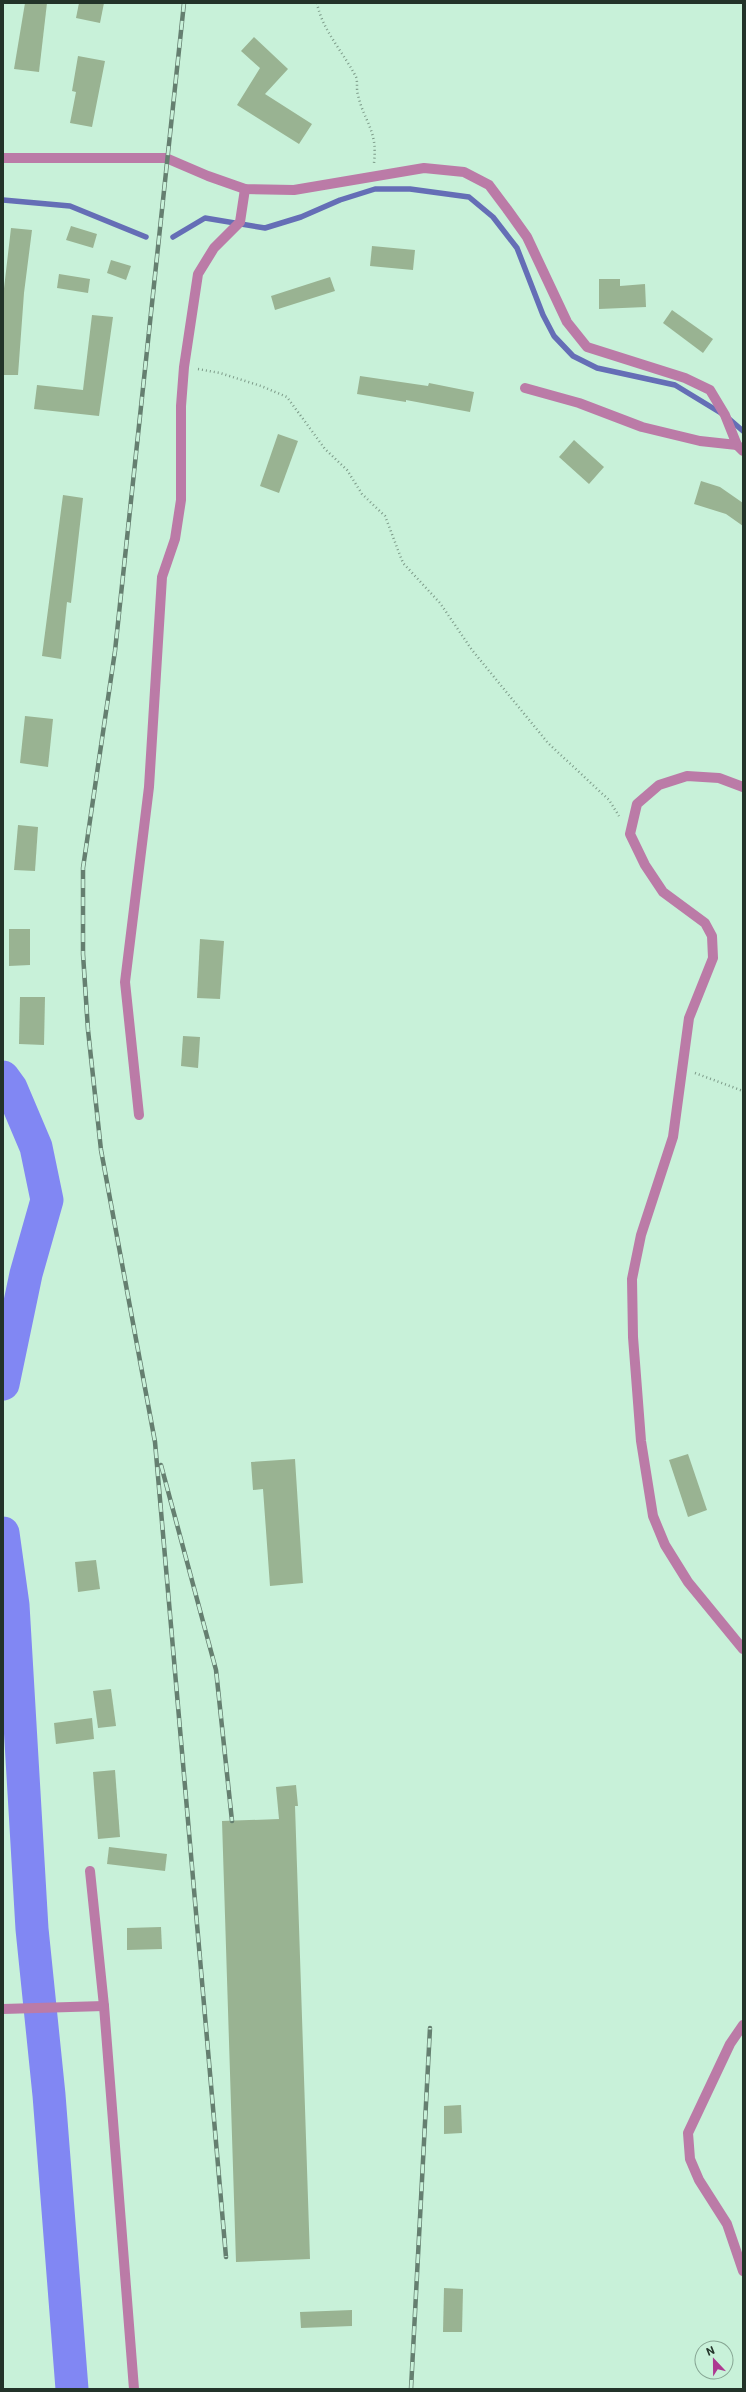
<svg xmlns="http://www.w3.org/2000/svg" width="746" height="2392" font-family="Roboto,sans-serif">
<style>
.lines{fill:none;stroke-linecap:round;stroke-linejoin:round}
.stream{stroke:#656eb6;stroke-width:5.5}
.river{stroke:#8187f3;stroke-width:33}
.building{fill:#99b392}
.path{stroke:#7d9b89;stroke-width:2.5;stroke-dasharray:1 3;stroke-linecap:butt}
.minor{stroke:#bb7ba7;stroke-width:10}
.rail-casing{stroke:#657f70;stroke-width:4.5}
.rail{stroke:#c8f1d9;stroke-width:3;stroke-dasharray:9;stroke-linecap:butt}
</style>
<rect width="100%" height="100%" fill="#c8f1d9"/>
<g class="lines">
<g class="stream">
<polyline points="3,200 70,206 146,237"/>
<polyline points="173,237 205,218 265,228 301,217 340,200 375,189 410,189 469,197 493,217 517,248 543,315 554,336 573,356 597,368 675,385 721,413"/>
<polyline points="728,418 743,431"/>
<polyline points="3,1611 13,1605"/>
</g>
<g class="river">
<polyline points="3,1077 11,1088 36,1147 47,1200 26,1274 3,1384"/>
<polyline points="3,1533 13,1605 32,1929 49,2095 72,2389"/>
</g>
</g>
<g class="building">
<polygon points="25,3 47,3 39,72 14,69"/>
<polygon points="79,3 104,3 100,23 76,18"/>
<polygon points="254,37 288,69 265,94 312,124 299,144 237,105 260,68 241,51"/>
<polygon points="78,56 105,61 92,127 70,123 76,92 72,91"/>
<polygon points="71,226 97,234 93,248 66,240"/>
<polygon points="11,228 32,230 24,293 18,375 3,375 3,297"/>
<polygon points="372,246 415,250 413,270 370,266"/>
<polygon points="111,260 131,266 126,280 107,273"/>
<polygon points="59,274 90,279 88,293 57,288"/>
<polygon points="330,277 335,291 275,310 271,296"/>
<polygon points="599,279 620,279 620,286 645,284 646,307 599,309"/>
<polygon points="672,310 713,339 703,353 663,323"/>
<polygon points="92,315 113,317 99,416 34,409 37,385 83,390"/>
<polygon points="360,376 428,386 429,383 474,392 470,412 406,400 406,402 357,394"/>
<polygon points="278,434 298,441 279,493 260,486"/>
<polygon points="574,440 604,467 589,484 559,457"/>
<polygon points="701,481 720,487 743,503 743,526 726,514 694,504"/>
<polygon points="63,495 83,498 71,603 67,602 61,659 42,656"/>
<polygon points="25,716 53,719 48,767 20,763"/>
<polygon points="18,825 38,827 35,871 14,870"/>
<polygon points="9,929 30,929 30,965 9,966"/>
<polygon points="200,939 224,941 220,999 197,998"/>
<polygon points="20,997 45,997 44,1045 19,1044"/>
<polygon points="183,1036 200,1037 198,1068 181,1066"/>
<polygon points="688,1454 707,1510 688,1517 669,1460"/>
<polygon points="295,1459 303,1583 270,1586 263,1489 253,1490 251,1462"/>
<polygon points="96,1560 100,1589 78,1592 75,1562"/>
<polygon points="111,1689 116,1726 98,1728 93,1691"/>
<polygon points="92,1718 94,1739 56,1744 54,1723"/>
<polygon points="115,1770 120,1837 98,1839 93,1772"/>
<polygon points="296,1785 298,1806 295,1806 310,2259 236,2262 222,1821 279,1819 276,1787"/>
<polygon points="109,1847 167,1854 165,1871 107,1864"/>
<polygon points="161,1927 162,1949 127,1950 127,1928"/>
<polygon points="461,2105 462,2133 444,2134 444,2106"/>
<polygon points="444,2288 463,2289 462,2332 443,2332"/>
<polygon points="352,2310 352,2326 301,2328 300,2312"/>
</g>
<g class="lines">
<g class="path">
<path d="M317,3C322,30 344,53 356,77C358,82 356,89 358,95C364,122 378,130 374,163"/>
<polyline points="198,369 220,373 261,386 287,397 325,449 347,470 362,494 385,516 403,563 440,603 472,650 548,743 609,800 619,816"/>
<polyline points="695,1073 743,1091"/>
</g>
<g class="minor">
<polyline points="3,158 166,158 208,176 245,189 294,190 424,168 464,172 489,185 507,209 527,237 567,322 587,347 685,378 710,390 725,415 737,445 743,451"/>
<polyline points="525,388 579,403 642,427 700,441 737,445"/>
<polyline points="743,787 719,778 687,776 659,785 637,804 630,834 645,865 663,892 705,923 712,936 713,958 689,1018 673,1137 641,1235 632,1279 633,1337 641,1441 653,1516 665,1545 688,1582 743,1649"/>
<polyline points="139,1115 125,982 149,787 162,577 175,539 181,500 181,406 184,367 198,274 214,248 240,222 245,189"/>
<polyline points="90,1871 104,2006 134,2389"/>
<polyline points="3,2009 104,2006"/>
<polyline points="743,2025 730,2044 688,2133 690,2159 699,2180 727,2224 743,2271"/>
</g>
<defs>
<g id="rail">
<polyline points="184,3 115,651 83,868 83,954 88,1030 101,1150 155,1442 226,2257"/>
<polyline points="161,1465 216,1670 232,1821"/>
<polyline points="411,2389 430,2028"/>
</g>
</defs>
<use href="#rail" class="rail-casing"/>
<use href="#rail" class="rail"/>
</g>
<rect width="746" height="2392" fill="none" stroke="#233329" stroke-width="8"/>
<g transform="translate(714 2360) rotate(338)"><circle r="19" fill="#c8f1d9" stroke="#86a593"/>
<path d="M0-3L7 15L0 10L-7 15Z" fill="#ad3891"/>
<text y="-6" font-size="11" font-weight="bold" text-anchor="middle" fill="#233329">N</text>
</g>
</svg>
